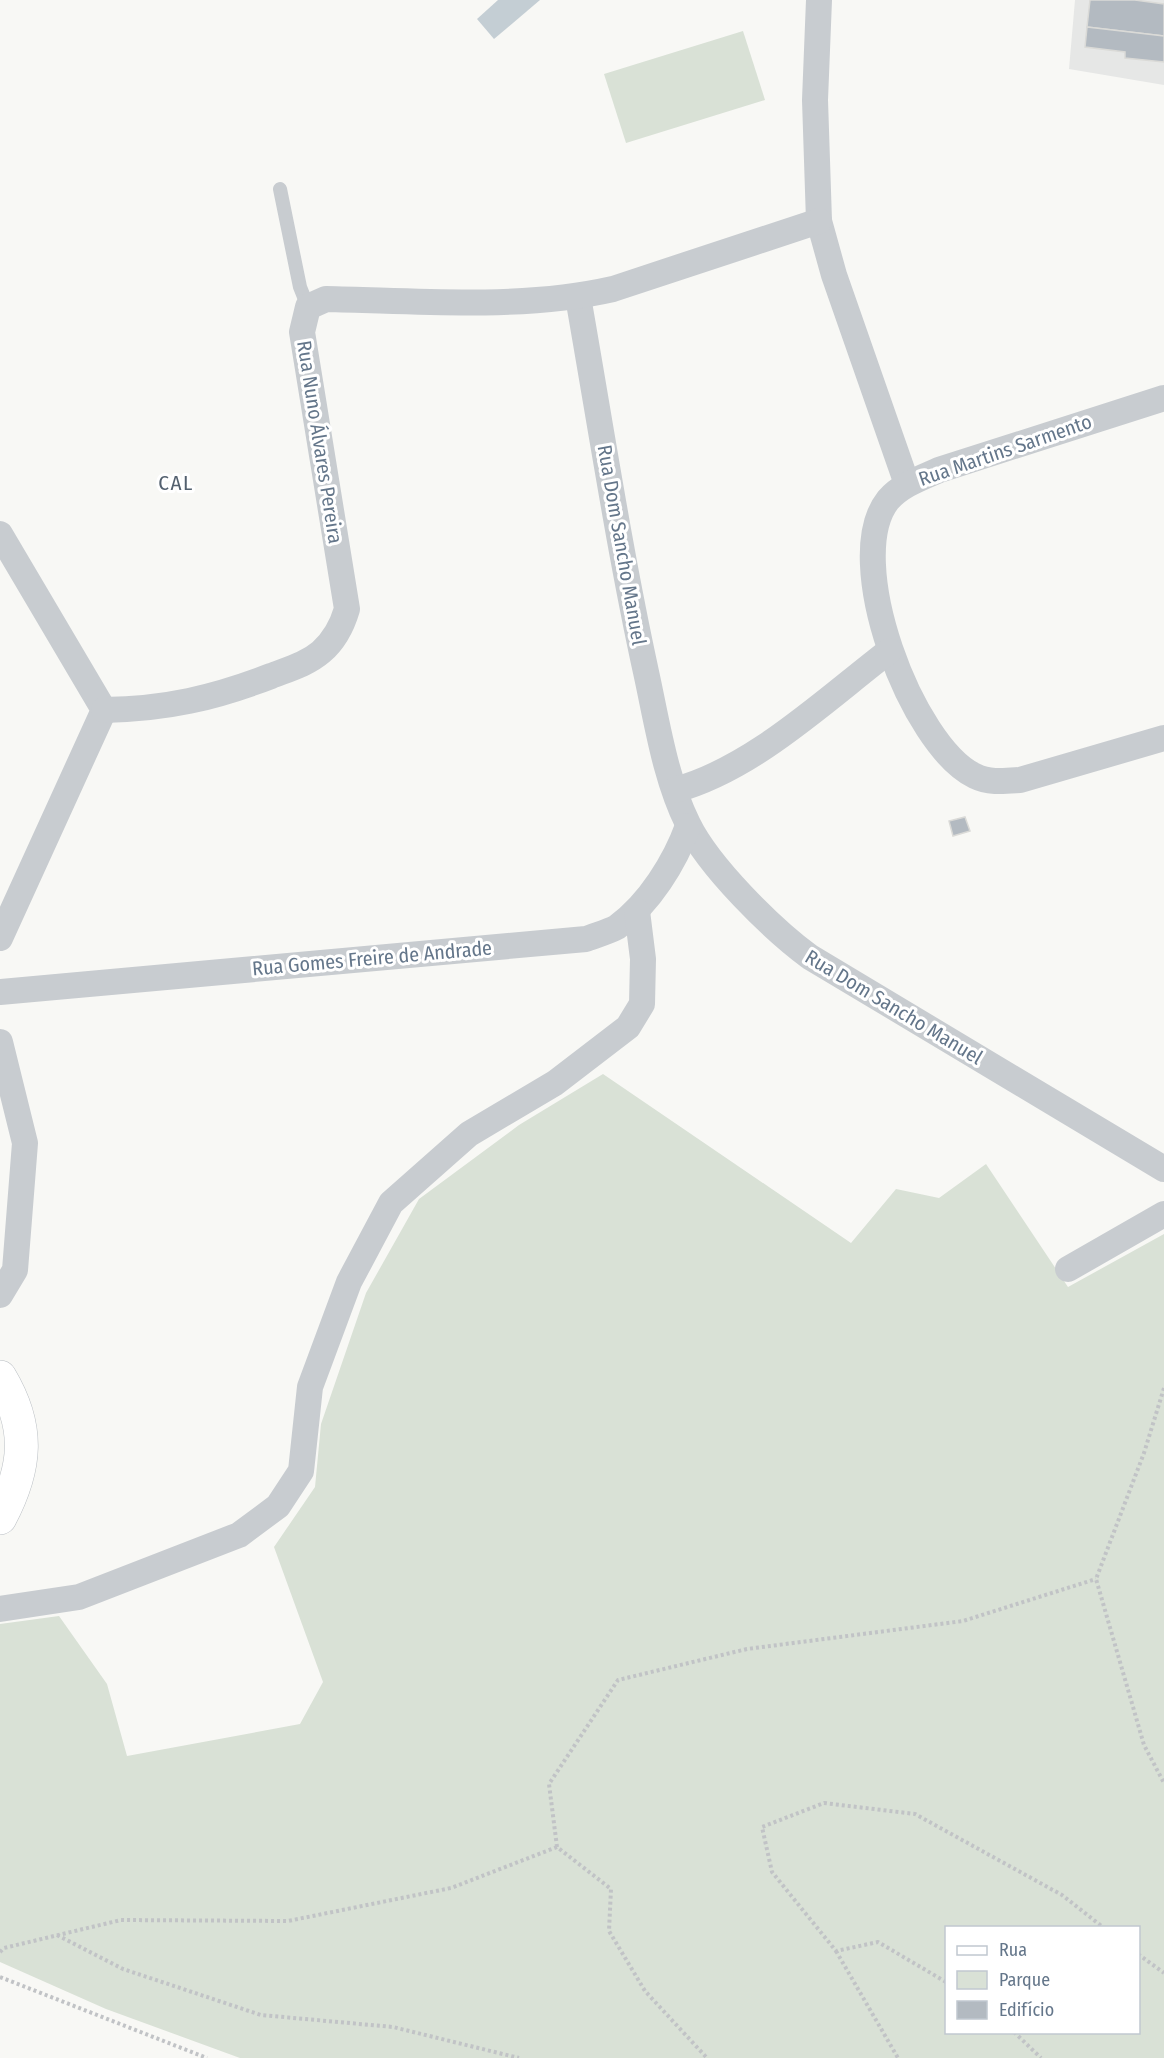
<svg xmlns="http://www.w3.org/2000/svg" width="1164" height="2058" font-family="'Fira Sans Condensed',sans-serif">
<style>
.built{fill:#e6e7e6}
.green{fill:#d9e1d6;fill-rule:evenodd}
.water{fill:#c4ced4}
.building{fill:#b3bac1;stroke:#dadad7;stroke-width:1.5}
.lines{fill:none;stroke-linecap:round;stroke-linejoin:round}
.secondary-casing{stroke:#babfc4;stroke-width:34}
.path{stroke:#c1c3c6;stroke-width:4;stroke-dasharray:3 3;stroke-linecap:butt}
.service{stroke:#c8ccd0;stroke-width:14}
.minor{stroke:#c8ccd0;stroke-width:26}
.secondary{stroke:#fff;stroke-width:33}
.labels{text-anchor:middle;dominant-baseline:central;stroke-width:6;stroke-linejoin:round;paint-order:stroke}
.street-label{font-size:20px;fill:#64768a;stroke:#fff}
.neighbourhood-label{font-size:21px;letter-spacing:1.5px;fill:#53606e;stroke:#fff}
</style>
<rect width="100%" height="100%" fill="#f8f8f5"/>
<polygon class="built" points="1075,0 1164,0 1164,85 1069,69"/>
<g class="green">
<polygon points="743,31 765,100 626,143 604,74"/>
<path d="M603,1074L851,1243L896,1189L939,1198L986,1164L1068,1287L1164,1234V2058H240L106,2009L0,1962V1624L59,1616L107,1684L127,1756L300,1724L323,1682L274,1547L315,1487L321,1424L366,1293L419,1199L519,1125ZM946,1928H1138V2032H946Z"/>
</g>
<polygon class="water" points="498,0 540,0 494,39 477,19"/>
<g class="building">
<polygon points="1090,0 1135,0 1164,4 1164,36 1087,27"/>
<polygon points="1087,27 1164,36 1164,62 1125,58 1125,52 1085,47"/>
<polygon points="965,817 970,831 953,836 949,821"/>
</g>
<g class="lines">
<defs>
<path id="secondary" d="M0,1377C30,1427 27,1467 0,1518"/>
</defs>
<use href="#secondary" class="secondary-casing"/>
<g class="path">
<polyline points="1164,1388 1144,1453 1096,1579 1144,1745 1164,1783"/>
<polyline points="557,1847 549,1784 618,1680 747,1649 963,1621 1096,1579"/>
<polyline points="57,1935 123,1969 261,2015 393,2027 519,2058"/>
<polyline points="836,1951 898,2058"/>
<polyline points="0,1952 4,1948 121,1920 288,1921 451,1888 557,1847 611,1889 609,1931 645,1991 707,2058"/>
<polyline points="1138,1954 1164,1973"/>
<polyline points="0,1977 207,2058"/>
<polyline points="946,1982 878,1942 836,1951 772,1872 762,1827 824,1803 915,1814 1062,1895 1104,1928"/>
<polyline points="1014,2032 1041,2058"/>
</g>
<polyline class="service" points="280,189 300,287 308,307"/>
<g class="minor">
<polyline points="819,0 815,100 819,221 834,275 907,484"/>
<path d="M578,297C600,422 619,548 646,672C657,722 665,778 688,824C709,867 772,929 810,957L1164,1169"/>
<path d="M1164,398L939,470C921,478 901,485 888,500C841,559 912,746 975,776C989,783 1005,781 1020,780L1164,738"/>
<polyline points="0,534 104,710 0,938"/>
<path d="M104,710C166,709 214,698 271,676C289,669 307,664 321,652C335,640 342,626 347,609L302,332L308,307L326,299C421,301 520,310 613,289L819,221"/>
<path d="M675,790C753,769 825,700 889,651"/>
<path d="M0,992L586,939C596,935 608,932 617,927C649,904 675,862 688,826"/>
<polyline points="0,1042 25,1143 15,1270 0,1295"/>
<polyline points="1068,1269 1164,1214"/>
<polyline points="0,1609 79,1597 239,1535 278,1506 301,1471 310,1387 349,1282 391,1203 469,1134 555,1083 628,1027 642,1004 643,959 637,911"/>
</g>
<use href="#secondary" class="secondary"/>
</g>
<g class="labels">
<g class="street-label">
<text transform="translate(320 442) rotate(81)">Rua Nuno Álvares Pereira</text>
<text transform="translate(1005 450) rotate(-19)">Rua Martins Sarmento</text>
<text transform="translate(622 545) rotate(80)">Rua Dom Sancho Manuel</text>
<text transform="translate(372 958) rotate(-5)">Rua Gomes Freire de Andrade</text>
<text transform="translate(894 1007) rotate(31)">Rua Dom Sancho Manuel</text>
</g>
<g class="neighbourhood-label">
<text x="176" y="483">CAL</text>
</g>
</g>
<rect x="945" y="1926" width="195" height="108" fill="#ffffff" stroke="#c1c8d0" stroke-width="1.5"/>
<rect x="957" y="1946" width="30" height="9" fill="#ffffff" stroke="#c1c8d0" stroke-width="1.5"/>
<text x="999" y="1956" font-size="18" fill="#64768a">Rua</text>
<rect x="957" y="1971" width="30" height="18" fill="#d9e1d6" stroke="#c1c8d0" stroke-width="1.5"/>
<text x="999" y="1986" font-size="18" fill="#64768a">Parque</text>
<rect x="957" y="2001" width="30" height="18" fill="#b3bac1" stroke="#c1c8d0" stroke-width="1.5"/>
<text x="999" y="2016" font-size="18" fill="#64768a">Edifício</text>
</svg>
